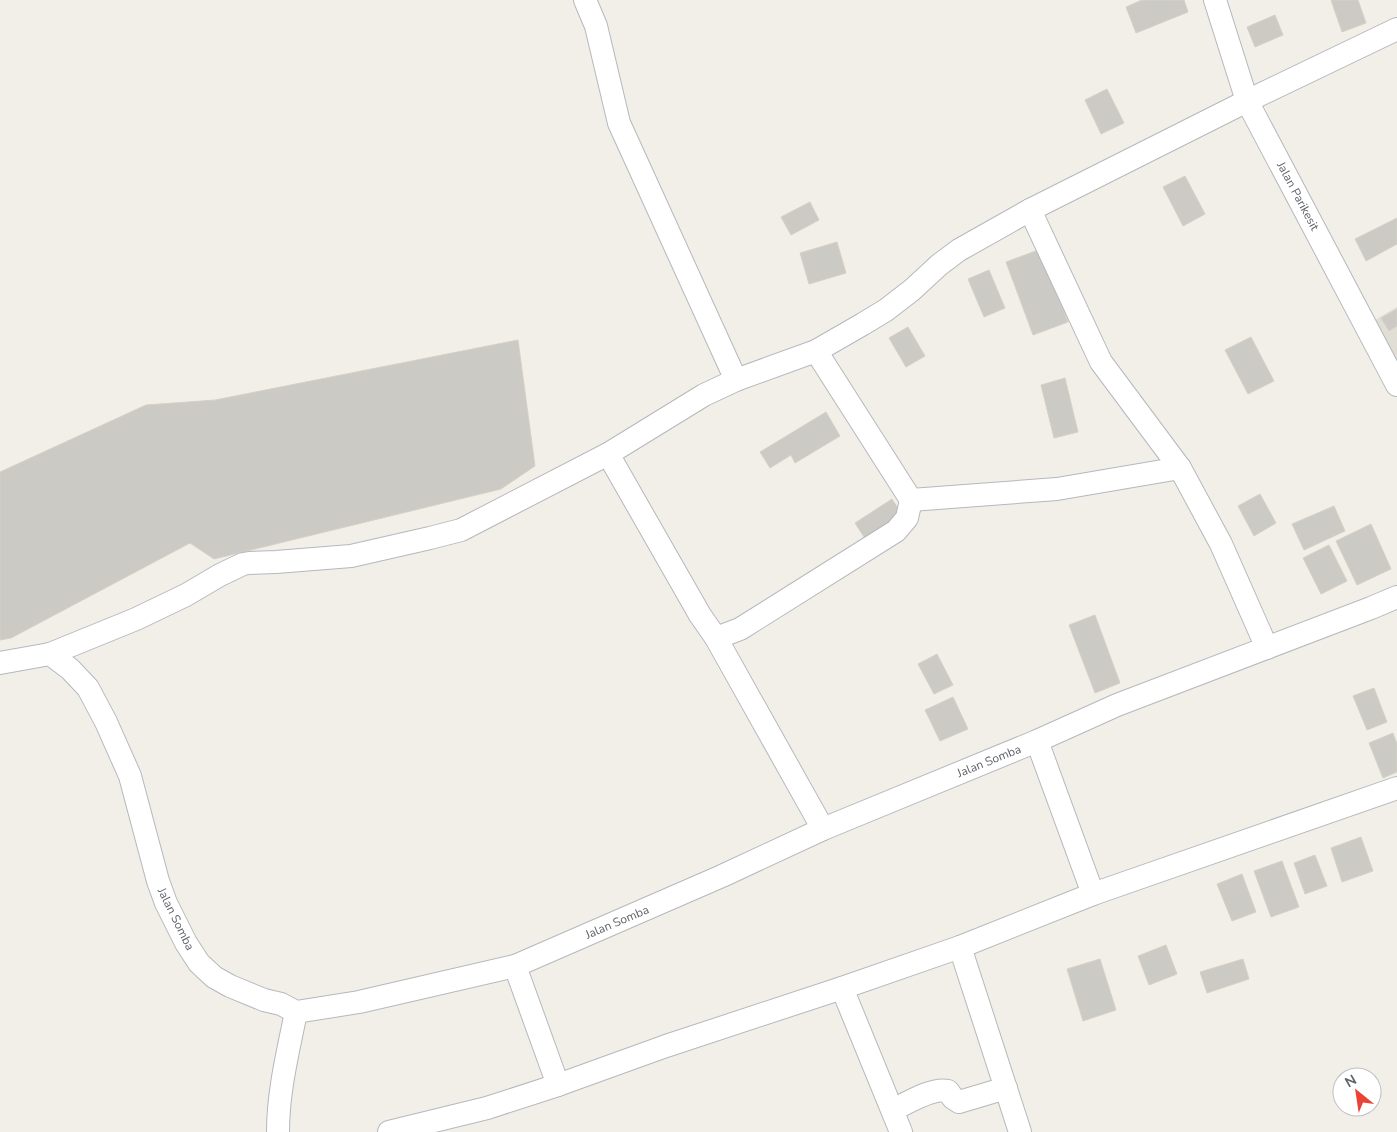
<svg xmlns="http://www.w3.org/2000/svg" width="1397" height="1132" font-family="'Nunito Sans',sans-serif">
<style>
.education{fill:#e1ded6}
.building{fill:#cccac5;stroke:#d6d1c6}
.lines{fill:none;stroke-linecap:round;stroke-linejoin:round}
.street-casing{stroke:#b5b8bc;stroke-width:24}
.street{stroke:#fff;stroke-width:22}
.labels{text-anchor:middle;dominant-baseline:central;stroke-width:4.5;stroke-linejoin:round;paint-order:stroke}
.street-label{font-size:12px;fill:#5f6368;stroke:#fff}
</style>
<rect width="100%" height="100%" fill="#f1efe8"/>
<polygon class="education" points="1397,307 1397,368 1373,321"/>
<g class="building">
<polygon points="1142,0 1184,0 1188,12 1136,33 1126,7"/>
<polygon points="1331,0 1358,0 1366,23 1342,32"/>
<polygon points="1275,15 1283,35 1255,47 1247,27"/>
<polygon points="1107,89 1124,123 1101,134 1085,100"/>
<polygon points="1185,176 1205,214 1183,226 1163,187"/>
<polygon points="810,202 819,220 791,235 781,217"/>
<polygon points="1397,218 1397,244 1366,261 1355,239"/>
<polygon points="837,242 846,273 809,284 800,253"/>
<polygon points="1041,249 1068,322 1033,335 1006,262"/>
<polygon points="989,270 1005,308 984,317 968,279"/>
<polygon points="1397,309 1397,326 1389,331 1381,318"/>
<polygon points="908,327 925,356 906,367 889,338"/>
<polygon points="1251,337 1274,381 1248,394 1225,350"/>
<polygon points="518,340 535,466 501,489 214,559 190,543 11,638 0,640 0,472 146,405 215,400"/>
<polygon points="1065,378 1078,432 1054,438 1041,385"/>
<polygon points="826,412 840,436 795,463 791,455 770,468 760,452"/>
<polygon points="1260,494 1276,523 1254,536 1238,506"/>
<polygon points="892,499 903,516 866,540 855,523"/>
<polygon points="1334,506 1345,531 1304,550 1292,524"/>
<polygon points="1371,524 1391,569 1357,585 1336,541"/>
<polygon points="1329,545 1347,581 1321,594 1303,558"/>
<polygon points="1095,615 1120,683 1095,693 1069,625"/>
<polygon points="937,654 953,685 934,694 918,664"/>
<polygon points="1374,688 1387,722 1367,730 1353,696"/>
<polygon points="953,697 968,729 940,741 925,710"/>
<polygon points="1393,733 1397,744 1397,772 1383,778 1369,743"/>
<polygon points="1361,837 1373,871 1342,882 1331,848"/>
<polygon points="1315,855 1327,886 1305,894 1294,863"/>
<polygon points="1282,861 1299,907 1271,917 1254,871"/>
<polygon points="1242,874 1256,912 1232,921 1217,884"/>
<polygon points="1166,945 1177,974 1149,985 1138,956"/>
<polygon points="1100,959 1116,1010 1083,1021 1067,969"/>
<polygon points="1243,959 1249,979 1207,993 1200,972"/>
</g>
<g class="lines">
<defs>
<g id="street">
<polyline points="585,0 596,26 619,123 736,380"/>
<polyline points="1215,0 1247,101 1397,385"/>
<polyline points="608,454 700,615 716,638 740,629 896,531 907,518 911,500 816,351"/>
<polyline points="1180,468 1221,544 1267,648"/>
<polyline points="911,500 1057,489 1180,468 1101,362 1030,210"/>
<polyline points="716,638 823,829"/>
<polyline points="50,654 136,619 186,595 220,575 243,564 249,563 276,562 351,556 430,538 461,530 608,454 704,395 736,380 816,351 863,324 886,310 912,290 939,265 959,250 1030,210 1247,101 1397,29"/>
<polyline points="0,663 50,654 70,669 88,688 106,722 130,776 158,881 166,903 186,943 199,963 214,977 230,986 264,1000 281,1004 296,1012 359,1002 515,966 722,876 823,829 1037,741 1117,705 1371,608 1397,597"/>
<polyline points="1037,741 1093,894"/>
<polyline points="960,947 1020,1132"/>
<polyline points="515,966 558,1085"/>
<polyline points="842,988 901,1132"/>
<path d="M893,1110C907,1103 933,1087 948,1091L953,1098L959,1102L1006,1088"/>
<path d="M278,1132C278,1091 288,1052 296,1012"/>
<polyline points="389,1132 487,1108 558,1085 666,1046 842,988 960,947 1093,894 1397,788"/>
</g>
</defs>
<use href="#street" class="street-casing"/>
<use href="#street" class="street"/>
</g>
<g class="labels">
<g class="street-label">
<text transform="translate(1298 196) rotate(62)">Jalan Parikesit</text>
<text transform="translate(989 761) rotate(-22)">Jalan Somba</text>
<text transform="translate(176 919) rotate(64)">Jalan Somba</text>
<text transform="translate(617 922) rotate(-23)">Jalan Somba</text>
</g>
</g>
<g transform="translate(1357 1092) rotate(330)"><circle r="24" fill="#ffffff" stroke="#bfc1c3"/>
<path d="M0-4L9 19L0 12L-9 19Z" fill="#ea4335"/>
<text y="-8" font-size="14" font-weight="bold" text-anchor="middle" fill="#5f6368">N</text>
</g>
</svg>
